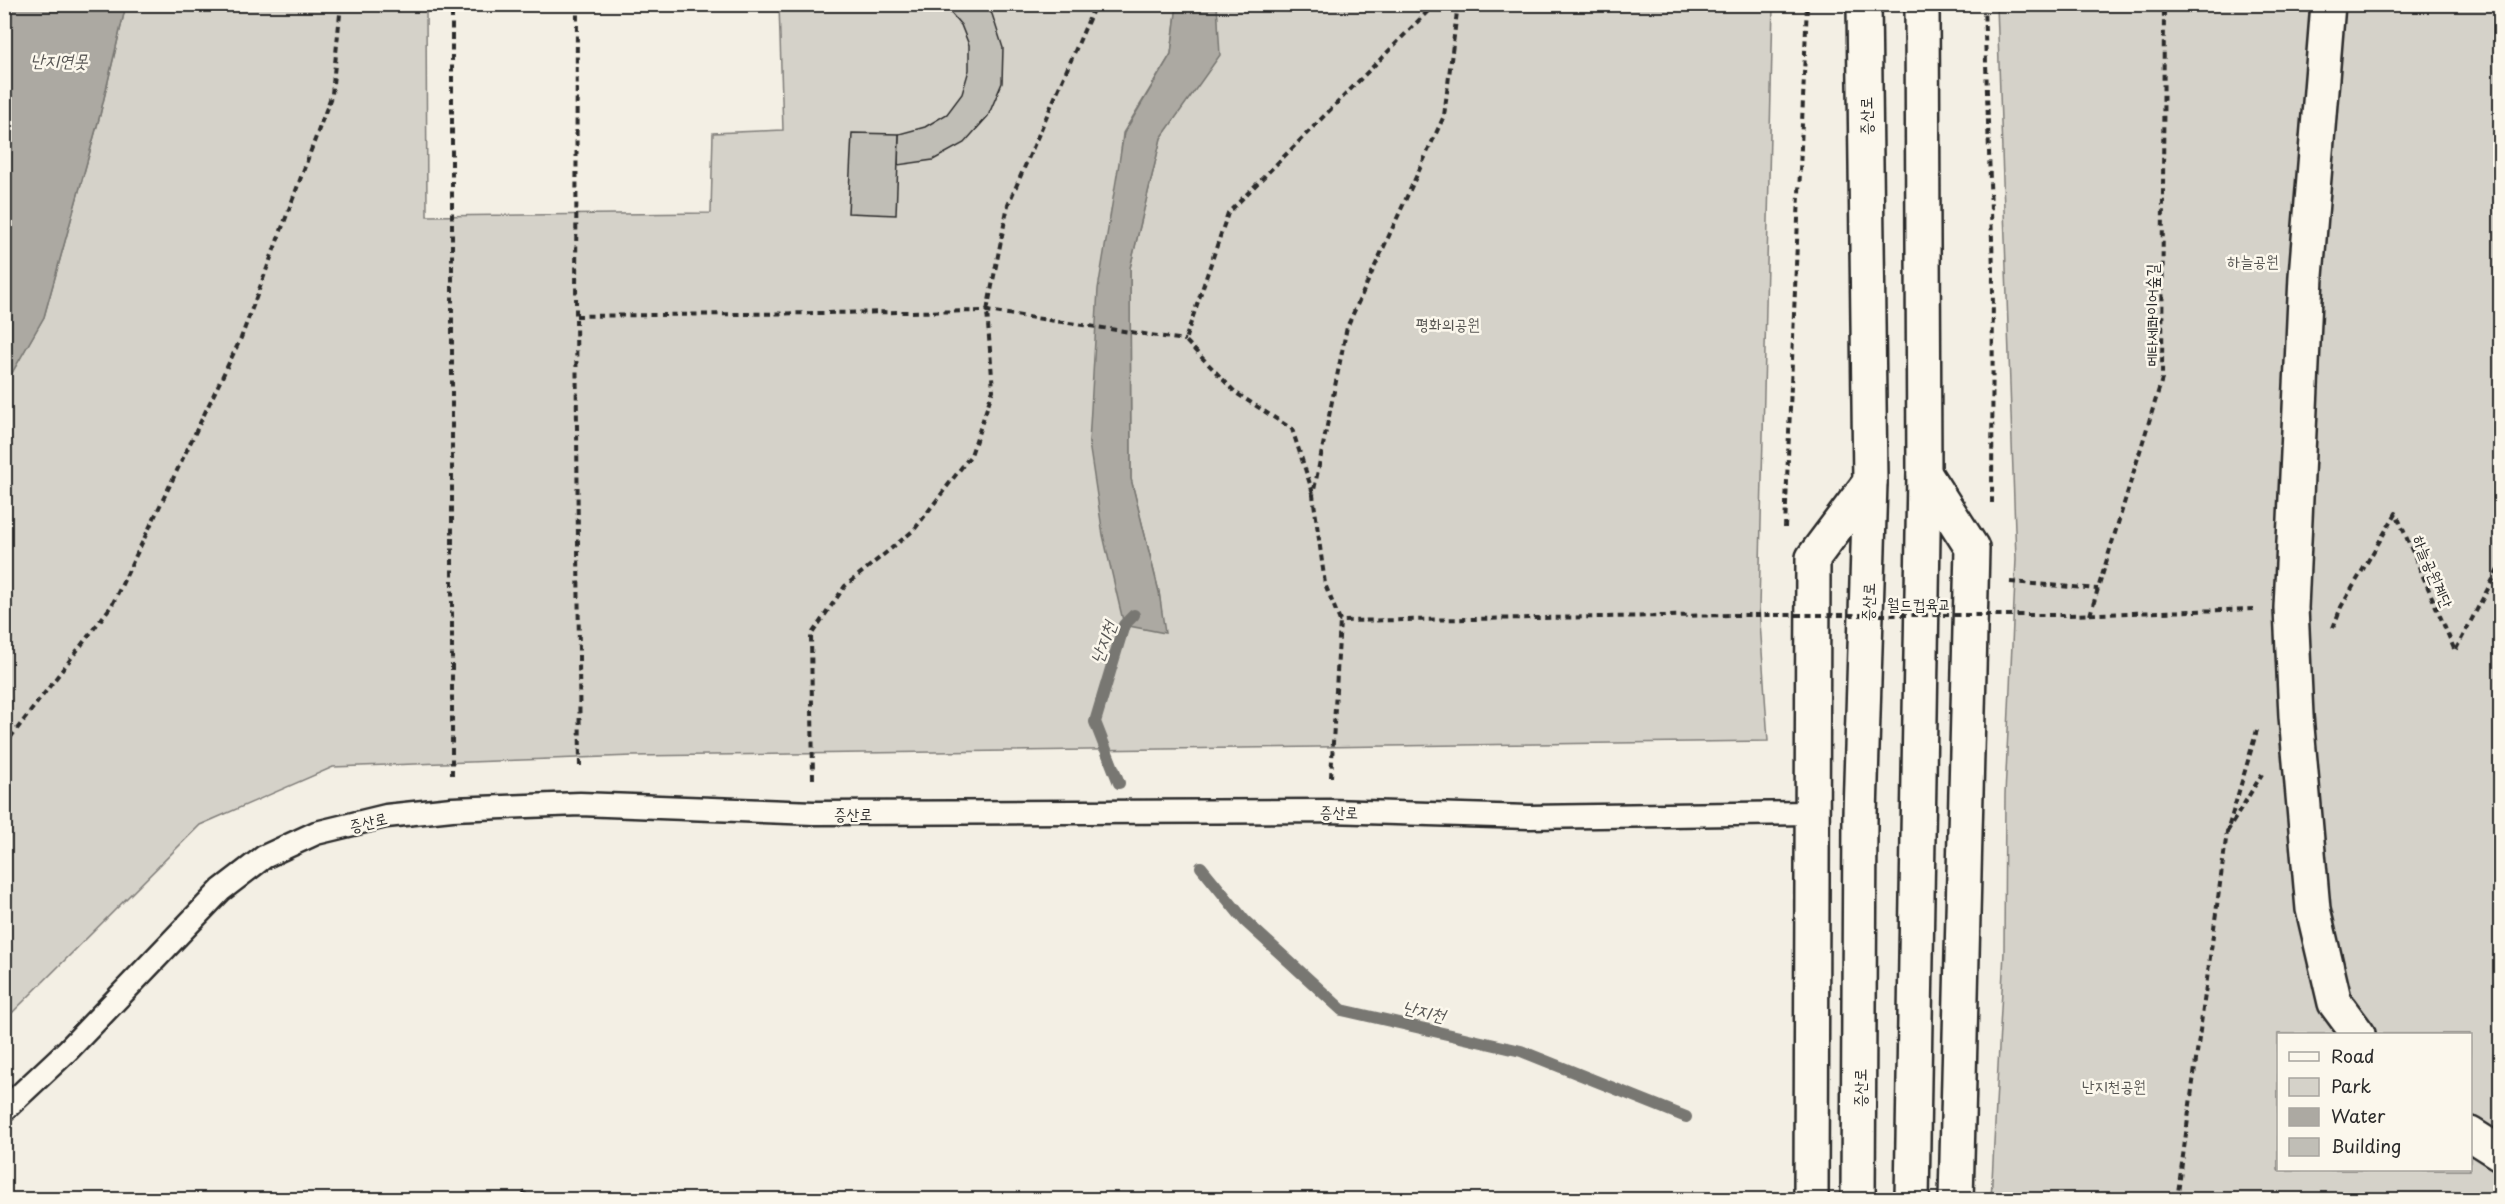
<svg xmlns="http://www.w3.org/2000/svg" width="2505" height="1204" font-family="'Playpen Sans','Poor Story',sans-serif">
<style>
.green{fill:#d5d2c9;stroke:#807e7a;stroke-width:1.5;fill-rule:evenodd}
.water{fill:#aca9a2;stroke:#787772;stroke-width:1.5}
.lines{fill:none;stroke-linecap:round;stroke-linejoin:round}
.stream{stroke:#787772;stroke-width:12}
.building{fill:#c0beb6;stroke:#2b2b2b;stroke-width:1.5}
.lane-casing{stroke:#2b2b2b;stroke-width:27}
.street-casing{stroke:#2b2b2b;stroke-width:38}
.primary-casing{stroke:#2b2b2b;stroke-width:38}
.path{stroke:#2b2b2b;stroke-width:4;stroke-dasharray:6 4.5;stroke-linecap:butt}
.lane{stroke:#fbf7ec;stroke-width:22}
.street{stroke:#fbf7ec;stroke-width:33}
.primary{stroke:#fbf7ec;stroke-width:33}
.path-bridge{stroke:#2b2b2b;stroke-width:4;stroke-dasharray:6 4.5;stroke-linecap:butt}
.labels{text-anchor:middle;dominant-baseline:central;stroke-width:5;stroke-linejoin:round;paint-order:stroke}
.street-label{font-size:16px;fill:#2b2b2b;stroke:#fbf7ec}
.park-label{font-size:16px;fill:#565552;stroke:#fbf7ec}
.water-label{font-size:18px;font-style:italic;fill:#585755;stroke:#fbf7ec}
</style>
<rect width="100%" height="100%" fill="#f3efe4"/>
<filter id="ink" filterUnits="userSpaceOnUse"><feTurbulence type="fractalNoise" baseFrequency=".0167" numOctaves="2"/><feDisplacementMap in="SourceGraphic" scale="12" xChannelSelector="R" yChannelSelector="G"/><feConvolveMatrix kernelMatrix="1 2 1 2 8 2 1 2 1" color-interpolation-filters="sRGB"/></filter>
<g filter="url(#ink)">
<g class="green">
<polygon points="126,5 426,5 427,216 711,213 713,133 783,130 779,5 1177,5 1171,54 1123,133 1089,443 1164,633 1159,592 1131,479 1130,268 1161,138 1219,55 1217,5 1773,5 1759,607 1768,741 633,756 333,767 200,825 5,1020 5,385 44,317 100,115"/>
<path d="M1997,5H2500V1199L1991,1200L2004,952L2005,795L2016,559ZM2278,1034H2470V1170H2278Z"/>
</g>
<g class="water">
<polygon points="5,4 126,5 100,115 44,317 5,385"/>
<polygon points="1177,5 1217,5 1220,55 1161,138 1130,268 1131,479 1159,592 1165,633 1124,625 1103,535 1089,443 1098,289 1124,133 1171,54"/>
</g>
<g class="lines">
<g class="stream">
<polyline points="1119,783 1095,722 1124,625 1134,615"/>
<polyline points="1201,867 1245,921 1342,1010 1521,1051 1686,1117"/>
</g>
</g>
<g class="building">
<polygon points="943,4 984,4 992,14 1003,48 1002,83 988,116 964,143 933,160 898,165 899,134 925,127 947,114 962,94 969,70 969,45 961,25"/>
<polygon points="852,133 899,134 896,215 848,213"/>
</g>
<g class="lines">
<defs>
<polyline id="lane" points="4,1110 68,1050 221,890 264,857 316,833 386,816 452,809 580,804 814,813 1329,811 1529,817 1812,813"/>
<g id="street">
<polyline points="2328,4 2306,276 2291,608 2296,716 2313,909 2335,1003 2358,1034"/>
<polyline points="2470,1134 2500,1153"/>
</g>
<g id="primary">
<polyline points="1924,473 1972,548 1956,1200"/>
<polyline points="1811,1200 1813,558 1870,482"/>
<polyline points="1858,1200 1860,814 1870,482 1864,4"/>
<polyline points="1912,1200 1924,473 1922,4"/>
</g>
</defs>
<use href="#lane" class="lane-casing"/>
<use href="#street" class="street-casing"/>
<use href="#primary" class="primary-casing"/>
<g class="path">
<polyline points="577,4 576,316 580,770"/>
<polyline points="1458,4 1444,116 1347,327 1313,495 1325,584 1340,621 1733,615"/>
<polyline points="1984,4 1993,270 1992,503"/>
<polyline points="576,316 987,311 1185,340"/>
<polyline points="1313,493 1292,429 1236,393 1185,340 1228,213 1435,4"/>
<polyline points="1785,528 1807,4"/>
<polyline points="2010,582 2098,589"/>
<polyline points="2069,615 2254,609"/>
<polyline points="2090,615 2162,379 2164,4"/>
<polyline points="2333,628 2341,607 2396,513 2455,651 2500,566"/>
<polyline points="4,746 112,605 241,338 332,94 341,4"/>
<polyline points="452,775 452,4"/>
<polyline points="1331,777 1340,621"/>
<polyline points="813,779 811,635 845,586 914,530 971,455 993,390 987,311 1008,205 1092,12 1092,4"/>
<polyline points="2227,832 2262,774"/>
<polyline points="523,1192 532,1200"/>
<polyline points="2177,1200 2227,832 2257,730"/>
</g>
<use href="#lane" class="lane"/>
<use href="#street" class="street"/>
<use href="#primary" class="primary"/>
<polyline class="path-bridge" points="1733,615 2069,615"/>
</g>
</g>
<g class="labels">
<g class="street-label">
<text transform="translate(1865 116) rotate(-91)">증산로</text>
<text transform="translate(2151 315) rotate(-90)">메타세콰이어숲길</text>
<text transform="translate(2434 571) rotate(67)">하늘공원계단</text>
<text transform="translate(1867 602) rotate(-88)">증산로</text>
<text x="1919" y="603">월드컵육교</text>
<text transform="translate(1339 811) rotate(1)">증산로</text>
<text x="853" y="813">증산로</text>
<text transform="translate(368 821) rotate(-13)">증산로</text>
<text transform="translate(1859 1088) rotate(-90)">증산로</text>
</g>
<g class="park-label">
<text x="2253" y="260">하늘공원</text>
<text x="1448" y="323">평화의공원</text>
<text x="2114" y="1085">난지천공원</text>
</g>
<g class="water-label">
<text x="59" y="59">난지연못</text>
<text transform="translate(1102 642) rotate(-70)">난지천</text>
<text transform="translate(1424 1010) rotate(13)">난지천</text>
</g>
</g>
<rect width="2505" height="1204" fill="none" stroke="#fbf7ec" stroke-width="24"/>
<rect x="12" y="12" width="2481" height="1180" fill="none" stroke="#2b2b2b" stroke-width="2" filter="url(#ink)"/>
<rect x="2277" y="1033" width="195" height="138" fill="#fbf7ec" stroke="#a8a59f" stroke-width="1.5"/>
<rect x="2289" y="1052" width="30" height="9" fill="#fbf7ec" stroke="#a8a59f" stroke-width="1.5"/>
<text x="2331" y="1063" font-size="18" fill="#2b2b2b">Road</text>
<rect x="2289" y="1078" width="30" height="18" fill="#d5d2c9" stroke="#a8a59f" stroke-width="1.5"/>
<text x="2331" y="1093" font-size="18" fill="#2b2b2b">Park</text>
<rect x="2289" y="1108" width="30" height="18" fill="#aca9a2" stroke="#a8a59f" stroke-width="1.5"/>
<text x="2331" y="1123" font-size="18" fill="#2b2b2b">Water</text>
<rect x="2289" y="1138" width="30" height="18" fill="#c0beb6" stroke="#a8a59f" stroke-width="1.5"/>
<text x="2331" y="1153" font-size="18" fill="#2b2b2b">Building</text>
</svg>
